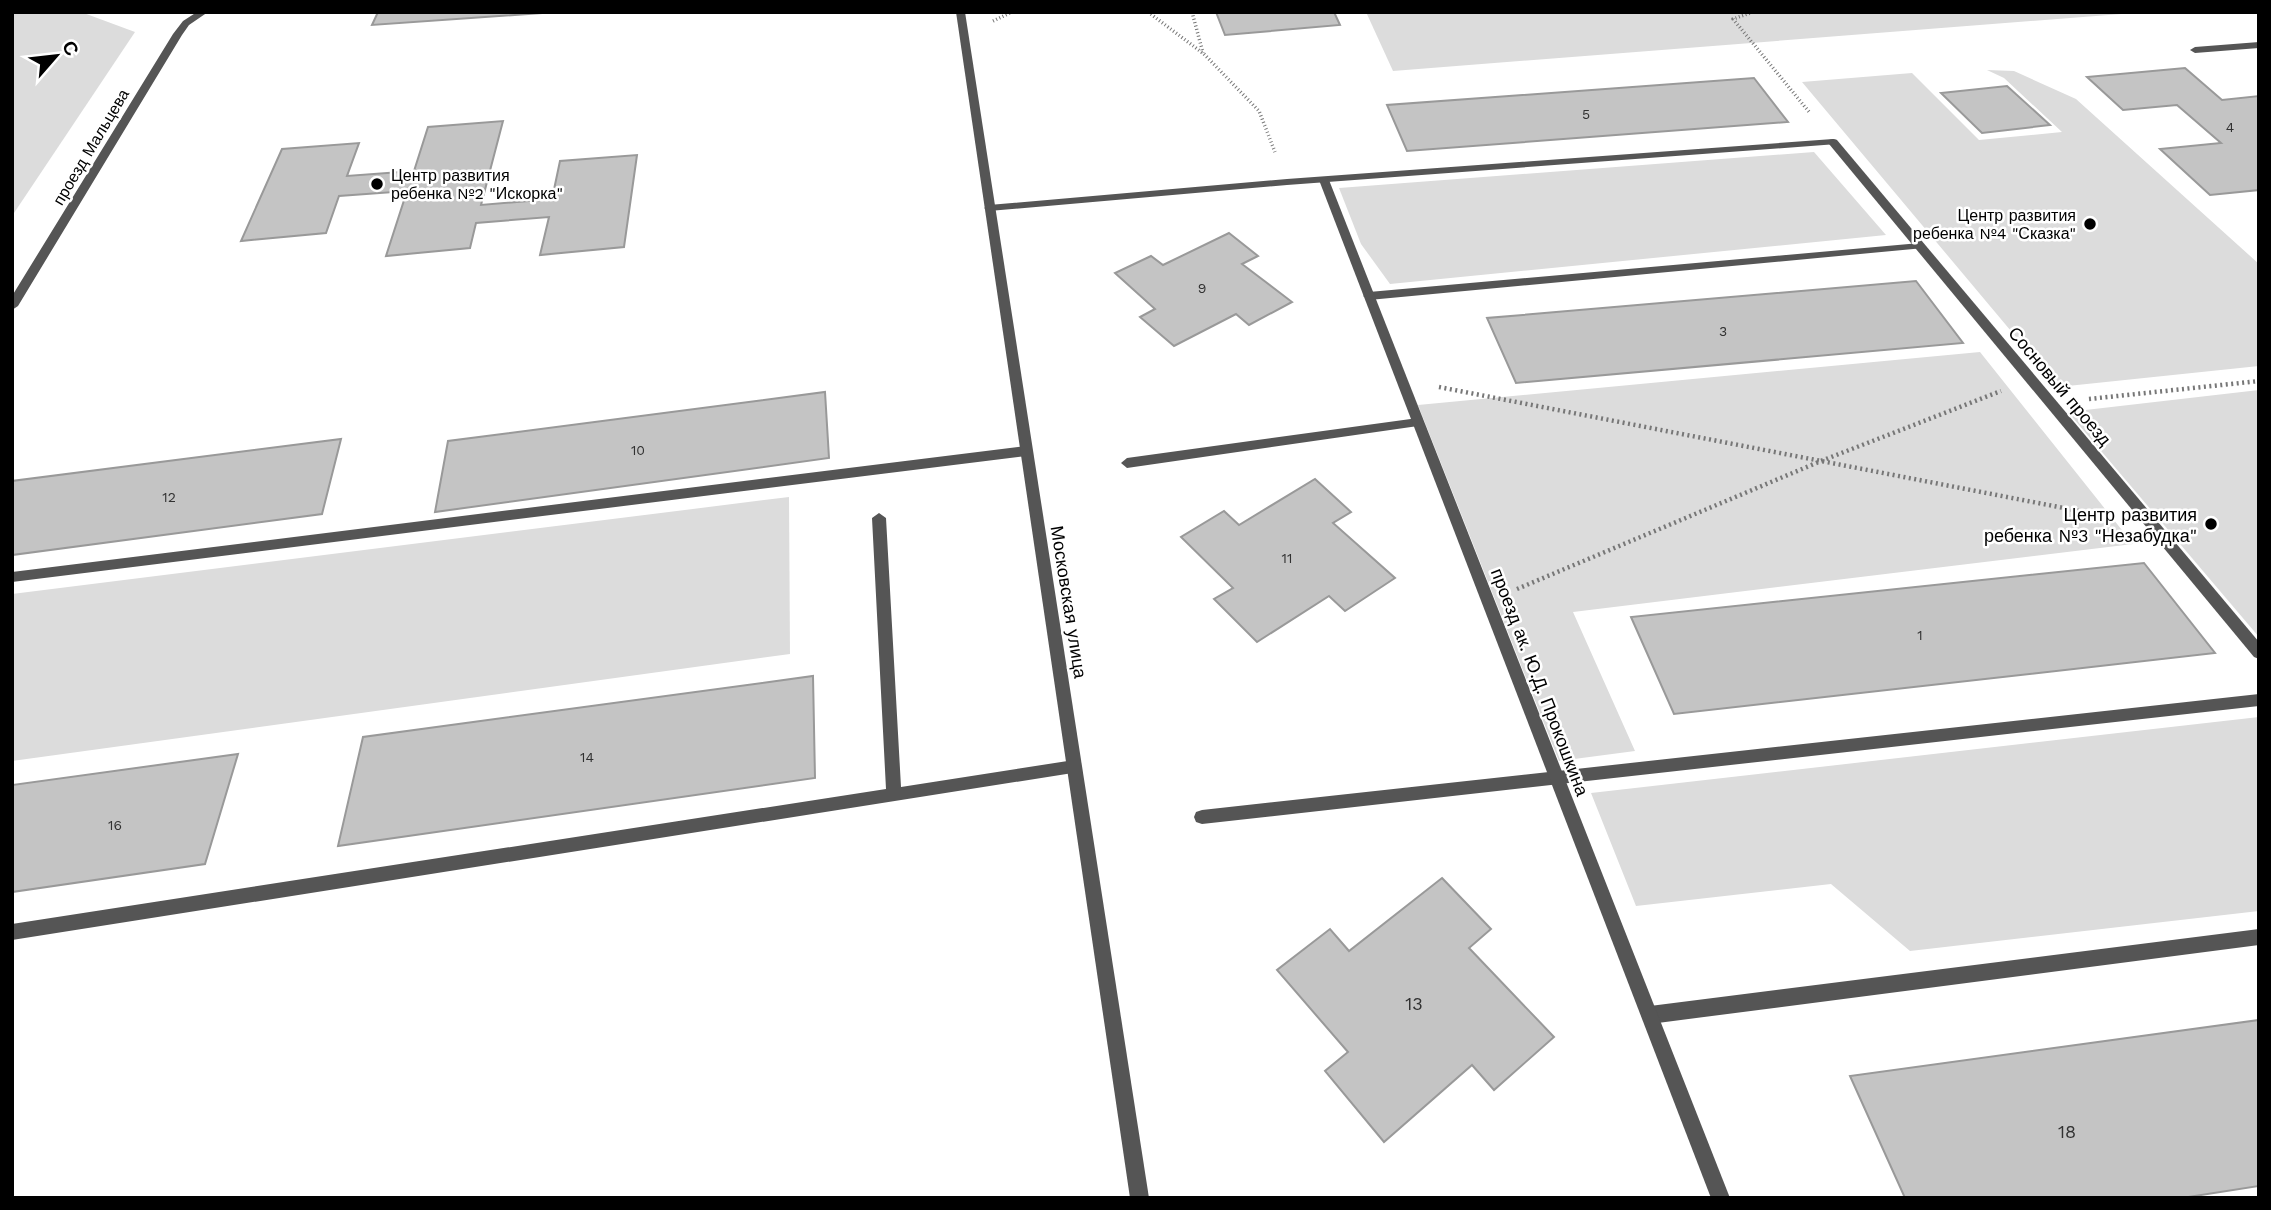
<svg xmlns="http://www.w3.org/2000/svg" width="2271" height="1210" font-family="'Work Sans',sans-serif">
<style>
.green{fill:#dcdcdc}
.building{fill:#c4c4c4;stroke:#999;stroke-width:2}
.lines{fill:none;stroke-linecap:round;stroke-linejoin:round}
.path-far1{stroke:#777;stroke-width:3.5;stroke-dasharray:1 2.5;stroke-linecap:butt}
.path{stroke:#777;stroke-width:4.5;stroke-dasharray:2 3.5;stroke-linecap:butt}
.service{fill:#555;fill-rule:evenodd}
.minor{fill:#555;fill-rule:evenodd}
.tertiary{fill:#555;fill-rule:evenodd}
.poi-dot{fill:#000;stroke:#fff;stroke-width:2.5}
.labels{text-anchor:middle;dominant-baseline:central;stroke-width:5;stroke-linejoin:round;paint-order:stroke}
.number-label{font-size:14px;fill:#313131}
.far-street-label{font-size:16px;fill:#000;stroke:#fff}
.far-poi-label{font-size:16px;fill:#000;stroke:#fff;text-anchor:start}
.street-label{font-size:18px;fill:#000;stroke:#fff}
.poi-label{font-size:18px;fill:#000;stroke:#fff;text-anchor:end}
.near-number-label{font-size:18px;fill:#313131}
</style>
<rect width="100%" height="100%" fill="#fff"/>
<g class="green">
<polygon points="12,12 81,12 135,32 12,216"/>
<polygon points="1366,12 2147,12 1393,71"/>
<polygon points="1987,70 2014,71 2076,99 2259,264 2259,366 2058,387 1802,82 1912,73 1979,140 2062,132 2004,78"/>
<polygon points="1814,152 1886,235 1390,284 1361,244 1339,188"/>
<polygon points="1980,352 2133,544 1573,612 1635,751 1559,761 1418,405"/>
<polygon points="2259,390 2259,637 2068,412"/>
<polygon points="789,497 790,654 12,761 12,594"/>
<polygon points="2259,717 2259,911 1910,951 1831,884 1636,906 1591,793"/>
</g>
<g class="building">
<polygon points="378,12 556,12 372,25"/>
<polygon points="1216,12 1334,12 1340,25 1225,35"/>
<polygon points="2185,68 2222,100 2259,96 2259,190 2210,195 2160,149 2221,143 2177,105 2123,110 2087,77"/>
<polygon points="1754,78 1788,122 1407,151 1387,105"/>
<polygon points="2007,86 2050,125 1982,133 1941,93"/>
<polygon points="503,121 481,205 552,199 560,161 637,155 624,247 540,255 549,217 476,223 470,248 386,256 407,191 339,196 326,233 241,241 282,149 359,143 347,176 414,171 428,127"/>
<polygon points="1229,233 1258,256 1242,264 1292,302 1249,325 1236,314 1174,346 1140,317 1155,309 1115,273 1151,256 1163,265"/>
<polygon points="1916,281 1963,343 1516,383 1487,318"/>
<polygon points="825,392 829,458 435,512 448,441"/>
<polygon points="341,439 322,514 12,555 12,481"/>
<polygon points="1315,479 1351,512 1333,523 1395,578 1345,611 1329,596 1257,642 1214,599 1233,588 1181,537 1224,511 1239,525"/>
<polygon points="2144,563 2215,653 1674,714 1631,617"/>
<polygon points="813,676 815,778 338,846 363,737"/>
<polygon points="238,754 205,864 12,892 12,785"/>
<polygon points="1442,878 1491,929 1469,948 1554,1037 1494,1090 1472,1065 1384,1142 1325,1071 1348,1052 1277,970 1330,929 1349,951"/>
<polygon points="2259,1020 2259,1186 2182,1198 1905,1198 1850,1076"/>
</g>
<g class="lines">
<g class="path-far1">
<polyline points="1148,12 1204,54 1259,111 1275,152"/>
<polyline points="1192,12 1203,53"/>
<polyline points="1753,12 1733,19 1810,113"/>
<polyline points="993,21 1012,12"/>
</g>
<g class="path">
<polyline points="1439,387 2100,515"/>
<polyline points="2089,399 2259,381"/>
<polyline points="1517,589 1821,461 2001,391"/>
</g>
<g class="service">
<polygon points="2259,42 2259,48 2195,53 2190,50 2195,47"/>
<polygon points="1833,139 1837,140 1837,144 1287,185 989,211 984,208 989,205 1287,179"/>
<polygon points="1920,243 1924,244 1924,248 1369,300 1363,296 1369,292"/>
<polygon points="1418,418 1424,422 1418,426 1127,468 1121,463 1127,458"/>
<polygon points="1026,446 1032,451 1026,456 12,582 12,572"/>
<polygon points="879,513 886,518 901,787 1074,760 1079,762 1082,767 1079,772 12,940 12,924 886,789 872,518"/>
<polygon points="2259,694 2259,706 1202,824 1196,822 1194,817 1196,812 1202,810"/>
<polygon points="2259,929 2259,945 1650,1024 1644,1021 1641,1015 1644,1009 1650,1006"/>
</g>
<g class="minor">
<polygon points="197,12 208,12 189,25 182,35 18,306 12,310 12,296 173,34 183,21"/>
<polygon points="1833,139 1837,140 2259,642 2259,659 2254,657 1829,144 1829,140"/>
<polygon points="1324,177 1329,180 1730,1198 1711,1198 1319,180"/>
</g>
<polygon class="tertiary" points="956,12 965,12 1149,1198 1130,1198"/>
</g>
<g class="poi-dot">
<circle cx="377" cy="184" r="7"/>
<circle cx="2090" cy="224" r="7"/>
<circle cx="2211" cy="524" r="7"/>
</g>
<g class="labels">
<g class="number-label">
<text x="1586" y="114">5</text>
<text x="2230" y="127">4</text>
<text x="1202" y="288">9</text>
<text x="1723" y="331">3</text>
<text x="638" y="450">10</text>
<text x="169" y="497">12</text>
<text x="1287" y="558">11</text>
<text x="1920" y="635">1</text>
<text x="587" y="757">14</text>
<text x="115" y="825">16</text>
</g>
<g class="far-street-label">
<text transform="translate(91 147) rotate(-59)">проезд Мальцева</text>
</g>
<g class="far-poi-label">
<text x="391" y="175">Центр развития<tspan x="391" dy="18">ребенка №2 "Искорка"</tspan></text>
<text x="2076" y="215" text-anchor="end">Центр развития<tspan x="2076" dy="18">ребенка №4 "Сказка"</tspan></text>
</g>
<g class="street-label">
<text transform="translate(2060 386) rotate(50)">Сосновый проезд</text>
<text transform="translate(1069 602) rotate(81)">Московская улица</text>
<text transform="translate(1540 682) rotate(69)">проезд ак. Ю.Д. Прокошкина</text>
</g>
<g class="poi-label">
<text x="2197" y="514">Центр развития<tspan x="2197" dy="21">ребенка №3 "Незабудка"</tspan></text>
</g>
<g class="near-number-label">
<text x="1414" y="1003">13</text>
<text x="2067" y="1131">18</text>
</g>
</g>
<rect width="2271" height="1210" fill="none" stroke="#000000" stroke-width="28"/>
<g transform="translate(56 56) rotate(62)" stroke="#ffffff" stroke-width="5" paint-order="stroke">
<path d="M0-5L12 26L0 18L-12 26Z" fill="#000000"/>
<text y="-10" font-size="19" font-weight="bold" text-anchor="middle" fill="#000000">С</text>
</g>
</svg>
